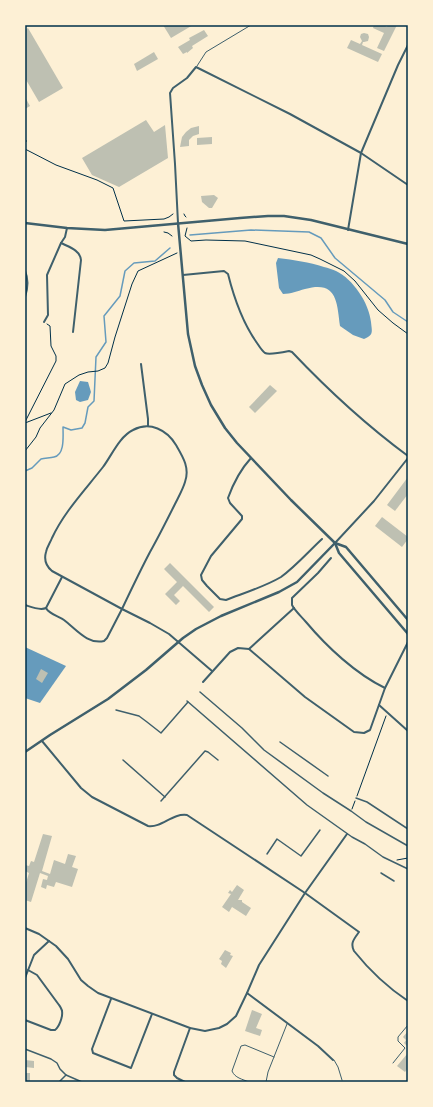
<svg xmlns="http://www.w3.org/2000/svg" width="433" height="1107" font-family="Merriweather,serif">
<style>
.water{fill:#669bbc}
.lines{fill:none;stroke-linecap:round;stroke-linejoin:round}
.stream{stroke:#669bbc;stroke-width:1.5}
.building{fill:#bec0b2}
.path{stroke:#003049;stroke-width:1}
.service{stroke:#3f606c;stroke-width:1}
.pedestrian{stroke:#3f606c;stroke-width:1.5}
.minor{stroke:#3f606c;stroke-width:2}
.tertiary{stroke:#3f606c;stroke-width:2.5}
.neatline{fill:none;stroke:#003049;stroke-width:1.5}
</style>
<rect width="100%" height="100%" fill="#fdf0d5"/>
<g class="water">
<path d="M278,258C294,260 309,262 324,267C328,268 332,269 336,271C353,279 369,303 371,322C372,332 374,335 364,339L353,335L340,326C337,302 337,280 305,289C297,291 291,294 283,294L279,288L276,263Z"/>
<polygon points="80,381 88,382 91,392 88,400 80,402 76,400 75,392"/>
<polygon points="25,647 66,666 40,703 25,698"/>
</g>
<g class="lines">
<g class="stream">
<polyline points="190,235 251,230 309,232 321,238 335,258 385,300 393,312 408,322"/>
<path d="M25,471L32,468L41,459C45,458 50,458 54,457C65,455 63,436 63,427L71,430L82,428L85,423L88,407L94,401L96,357L106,342L104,316L120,296L125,271L134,263L155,261L170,248"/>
</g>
</g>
<g class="building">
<polygon points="163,25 193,25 171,38"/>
<polygon points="374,25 383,25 387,27 388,25 397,25 384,51 377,48 384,33 373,28"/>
<polygon points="28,28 63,88 39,102 25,78 25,30"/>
<polygon points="204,30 208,36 192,46 193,48 187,53 187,52 183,54 178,47 190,40 189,38"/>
<polygon points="364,33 368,34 369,37 368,41 364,42 363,42 362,45 382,54 378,62 347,48 351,40 360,44 362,41 360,37 361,34"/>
<polygon points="154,52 158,59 137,71 134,64"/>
<polygon points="25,97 30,106 25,109"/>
<polygon points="146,120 154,132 165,125 168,158 119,187 92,175 82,158"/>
<polygon points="199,126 199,134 193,136 189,140 189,146 180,147 182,137 186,132 191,128"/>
<polygon points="212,137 212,144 197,145 197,138"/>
<polygon points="214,195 218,198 212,208 209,208 202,202 201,196"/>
<polygon points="270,385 277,391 255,413 249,407"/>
<polygon points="408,477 408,494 395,511 387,505"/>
<polygon points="382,517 408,537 408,539 402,547 375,526"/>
<polygon points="170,563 214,607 209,612 183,586 174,595 180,601 176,605 165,594 177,582 164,569"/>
<polygon points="41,669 48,673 42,683 36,679"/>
<polygon points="43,834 52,836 42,871 50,874 54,860 65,864 68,854 76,856 72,867 78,869 72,887 56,882 54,887 47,885 46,889 41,887 43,879 47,880 48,876 40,873 31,902 25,900 25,886 29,873 25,871 25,865 29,866 31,861 34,862"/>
<polygon points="237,885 244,890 238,900 242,900 242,902 251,908 246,916 232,907 229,912 222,907 231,894 228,893 230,890 232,892"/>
<polygon points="225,950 231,953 230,955 233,956 226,968 221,964 222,961 219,959"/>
<polygon points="252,1010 262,1014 256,1028 262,1030 260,1036 245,1031"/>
<polygon points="408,1031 408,1047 404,1043 406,1040 403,1037"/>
<polygon points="408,1053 408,1068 405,1072 397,1066"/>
<polygon points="25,1060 34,1061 34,1068 25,1067"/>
<rect x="25" y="1073" width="5" height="9"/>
</g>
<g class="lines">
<g class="path">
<polyline points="25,149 56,165 97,180 113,188 124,221 164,219 169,217 173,214"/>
<polyline points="184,214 185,216 186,217"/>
<polyline points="187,228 185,236 191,241 206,240 245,241 311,255 320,259 344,271 355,281 378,310 393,323 408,334"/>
<polyline points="164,232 168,233 172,236"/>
<polyline points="25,422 56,361 56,356 51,346 50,326 47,324"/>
<polyline points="25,423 51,413"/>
<polyline points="25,451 36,437 40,428 54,410 65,384 79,375 88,372 98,371 105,368 108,363 115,337 132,284 138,271 177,253"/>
<polyline points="357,796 386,716"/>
<polyline points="352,809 355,801"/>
<polyline points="397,860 408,858"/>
</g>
<g class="service">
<polyline points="197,66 206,52 251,25"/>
<polyline points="334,1060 338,1067 342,1080"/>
<polyline points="393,1063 405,1048 398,1041 398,1037 408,1025"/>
<path d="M249,1082C242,1079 235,1078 232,1071L241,1046L245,1045L274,1057"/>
<polyline points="266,1082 268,1072 287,1024"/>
</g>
<g class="pedestrian">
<polyline points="200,692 242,728 264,750 323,793 351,811 366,822 408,846"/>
<polyline points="187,701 307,805 352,837 365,844 383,857 408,869"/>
<polyline points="116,710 139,716 147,722 161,733 188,702"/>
<polyline points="280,742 328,776"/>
<polyline points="123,760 165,797"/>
<polyline points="356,798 367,802 408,829"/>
<polyline points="161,801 205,751 208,752 218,760"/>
<polyline points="267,854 277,839 301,856 320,830"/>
<polyline points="381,873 394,881"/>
<polyline points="25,1049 51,1059 57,1063 60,1069 66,1075 82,1082"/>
<polyline points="59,1082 66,1075"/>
</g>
<g class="minor">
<polyline points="25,141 26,141"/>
<polyline points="178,223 175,164 170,93 173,88 187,78 196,67 290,114 361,153 408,185"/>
<polyline points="348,230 361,153 398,65 408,45"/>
<path d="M61,243C69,247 80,250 81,260L73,332"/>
<path d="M25,271C29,280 28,288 25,297"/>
<path d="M183,275L224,271L228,274C234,298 242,322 257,343C259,346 262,351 265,353C269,355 284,352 289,351L292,352C328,390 366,425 408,456"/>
<polyline points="44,322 48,315 47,275 61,243 65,237 67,228"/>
<polyline points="141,364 148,419 148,426"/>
<path d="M251,458C241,469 233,484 228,498L230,503L242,516V519L211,556L201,575L202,580L207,586L220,599L226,600C244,593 264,587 281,577C296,566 309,551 322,539"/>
<polyline points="335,543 374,501 408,458"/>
<path d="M331,558L318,573L292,598V605C295,611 301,616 306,622C327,647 356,674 385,688"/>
<path d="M25,605C31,607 40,611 46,608L62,577"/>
<path d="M46,608C49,614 58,616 64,620C76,629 88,645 104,641L107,638L122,609L52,571C46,566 44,559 46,552C47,547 50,543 52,538C64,512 85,490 103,467C112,455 119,437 133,430C150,421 167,430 176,445C183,457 190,468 185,482C183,489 179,496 175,504C167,520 159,536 150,552C140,571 131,590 122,609L150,623L169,634L212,671"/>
<polyline points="249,649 294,608"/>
<polyline points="203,682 230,652 238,648 249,649 305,697 354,732 364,733 370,730 385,688 408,642"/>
<polyline points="379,705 408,731"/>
<path d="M42,741L81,788L92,797L148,826C162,828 172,813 187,815L305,893L359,932C354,939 350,943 354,951C370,971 387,987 408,1001"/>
<polyline points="25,928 39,934 56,946 68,959 81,980 88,986 98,993 190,1028 205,1031 219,1028 227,1024 236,1016 247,993 318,1046 333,1060"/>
<polyline points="25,978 34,955 49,941"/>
<polyline points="247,993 259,965 305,893 347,834"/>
<polyline points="111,999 92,1049 93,1053 131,1068 152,1014"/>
<path d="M25,1020L51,1030H55C59,1027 63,1017 62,1011C62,1010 60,1006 59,1005L37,975L28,970"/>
<polyline points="185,1082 177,1078 174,1075 174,1072 190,1028"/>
</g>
<g class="tertiary">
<polyline points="25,223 67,228 105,230 240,218 268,216 284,216 311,220 408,244"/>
<polyline points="178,223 188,334 195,366 202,385 211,405 225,428 237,443 291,500 335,543 339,553 408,634"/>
<polyline points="335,543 346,547 408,620"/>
<polyline points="25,752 50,735 108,699 146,670 183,638 196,629 221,616 279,592 297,582 335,543"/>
</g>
</g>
<rect width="433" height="1107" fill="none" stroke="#fdf0d5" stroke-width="52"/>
<rect x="26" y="26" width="381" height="1055" class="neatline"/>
</svg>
